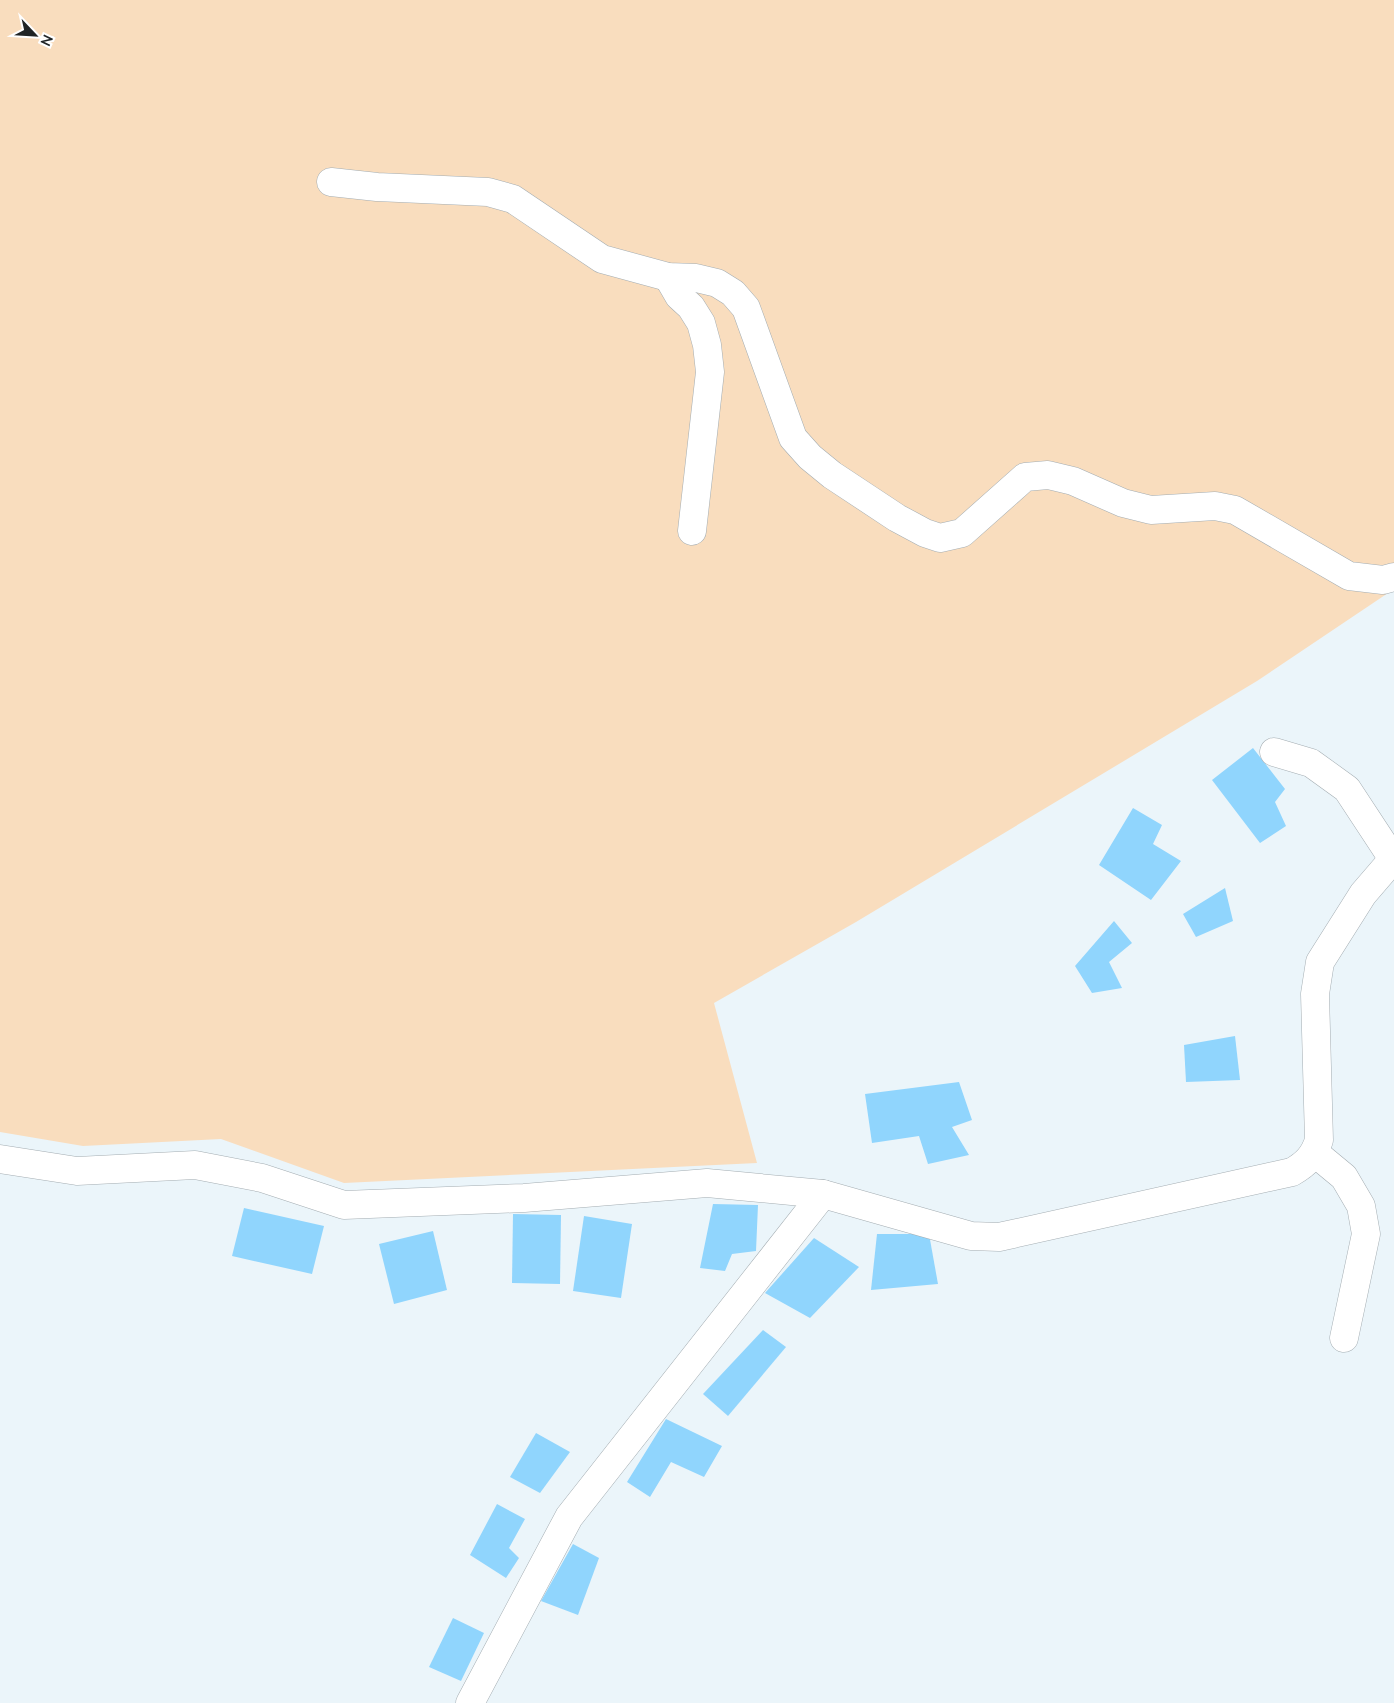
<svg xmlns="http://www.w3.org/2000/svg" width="1394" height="1703" font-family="Mulish,sans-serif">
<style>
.grass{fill:#f9ddbe}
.building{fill:#90d5fd}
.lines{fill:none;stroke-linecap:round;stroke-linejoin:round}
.minor-casing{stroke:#a4adb2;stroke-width:29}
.minor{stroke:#fff;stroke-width:28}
</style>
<rect width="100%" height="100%" fill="#ebf5fa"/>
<polygon class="grass" points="0,0 1394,0 1394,589 1257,681 856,922 714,1003 757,1163 344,1183 221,1139 83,1146 0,1132"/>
<g class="building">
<polygon points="1253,748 1285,789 1275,802 1286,826 1260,843 1212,780"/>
<polygon points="1133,808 1162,825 1153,844 1181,861 1151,900 1099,865"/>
<polygon points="1225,888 1233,921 1196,937 1183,914"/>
<polygon points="1114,921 1132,943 1109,962 1122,988 1092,993 1075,966"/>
<polygon points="1235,1036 1240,1080 1186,1082 1184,1045"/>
<polygon points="959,1082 972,1120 952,1127 969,1155 928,1164 919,1136 872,1143 865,1094"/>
<polygon points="713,1204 758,1205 756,1251 732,1254 725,1271 700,1268"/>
<polygon points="244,1208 324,1226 312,1274 232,1256"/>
<polygon points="513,1214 561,1215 560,1284 512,1283"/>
<polygon points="584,1216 632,1224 621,1298 573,1291"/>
<polygon points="433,1231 447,1290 394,1304 379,1244"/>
<polygon points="877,1234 929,1234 938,1284 871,1290"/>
<polygon points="814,1238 859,1267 810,1318 765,1293"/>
<polygon points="763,1330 786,1347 728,1416 703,1394"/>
<polygon points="666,1419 722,1446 704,1477 671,1462 650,1497 627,1482"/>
<polygon points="536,1433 570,1452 540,1493 510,1477"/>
<polygon points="497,1504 525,1519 509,1548 519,1558 506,1578 470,1555"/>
<polygon points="573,1544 599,1558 578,1615 541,1601"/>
<polygon points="453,1618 484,1633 461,1681 429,1667"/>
</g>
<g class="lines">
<defs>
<g id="minor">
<polyline points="331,182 377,187 488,192 513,199 602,259 668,277 696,278 717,283 733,293 746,308 793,438 810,457 832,475 897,518 925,533 940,538 962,533 1025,477 1048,475 1073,481 1123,503 1151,510 1215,506 1235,510 1349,576 1383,580 1394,577"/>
<polyline points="668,277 679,296 691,307 701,323 707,345 710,372 692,531"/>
<polyline points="1274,752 1311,763 1347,789 1393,859"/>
<polyline points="1315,1153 1344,1177 1361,1206 1366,1234 1344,1338"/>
<path d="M0,1159L77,1171L195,1165L262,1178L344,1205L524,1198L707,1183L823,1194L971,1236L999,1237L1292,1172C1306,1164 1314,1156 1319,1140L1315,994L1320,962L1363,894L1394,858"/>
<polyline points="470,1703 569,1517 823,1194"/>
</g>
</defs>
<use href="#minor" class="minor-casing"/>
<use href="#minor" class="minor"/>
</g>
<g transform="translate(35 35) rotate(115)" stroke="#ffffff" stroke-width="4" paint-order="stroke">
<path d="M0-4L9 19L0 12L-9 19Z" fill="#202426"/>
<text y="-8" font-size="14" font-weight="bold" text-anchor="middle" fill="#202426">N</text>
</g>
</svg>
